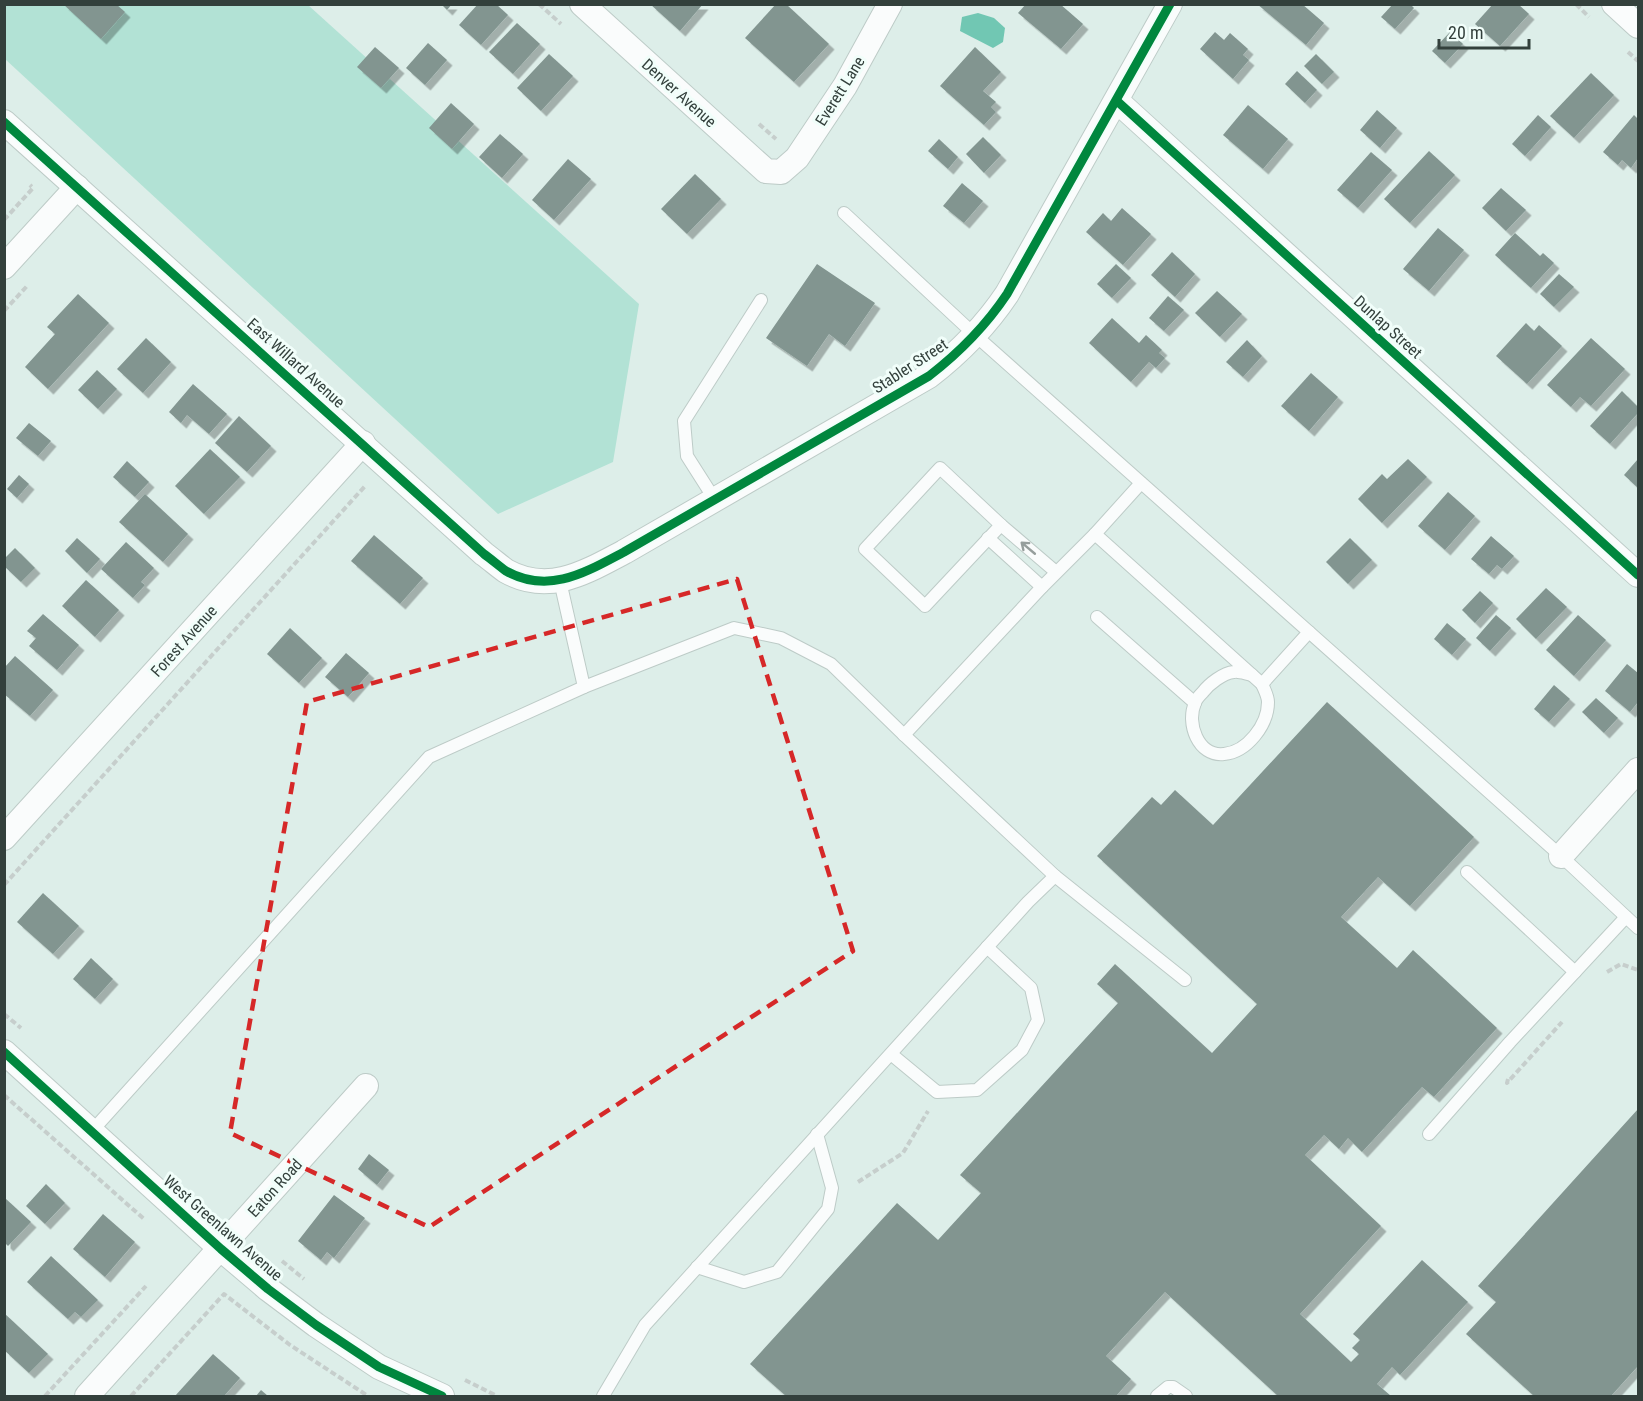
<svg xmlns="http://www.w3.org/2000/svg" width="1643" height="1401" font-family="'Roboto Condensed',sans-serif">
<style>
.green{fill:#b2e2d5}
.water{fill:#71c7b3}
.building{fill:#829590;filter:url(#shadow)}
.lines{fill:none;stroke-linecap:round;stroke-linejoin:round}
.lane-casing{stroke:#bdcbc7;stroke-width:14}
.street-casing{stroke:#bdcbc7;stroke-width:26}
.path{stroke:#c6cecc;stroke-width:4;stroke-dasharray:6 3;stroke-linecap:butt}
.lane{stroke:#fafcfc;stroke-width:12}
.street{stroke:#fafcfc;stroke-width:24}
.cycleway-casing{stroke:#f1fefa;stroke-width:13}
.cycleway{stroke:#00873e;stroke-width:9}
.oneway{stroke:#969e9c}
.marked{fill:none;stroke:#d62828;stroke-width:4.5;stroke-dasharray:12 8;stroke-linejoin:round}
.labels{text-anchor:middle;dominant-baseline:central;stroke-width:6;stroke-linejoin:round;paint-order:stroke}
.street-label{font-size:16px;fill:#33403c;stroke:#f1fefa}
</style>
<defs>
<filter id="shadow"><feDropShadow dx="5.5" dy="5.5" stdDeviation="0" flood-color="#0004"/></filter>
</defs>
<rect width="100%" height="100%" fill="#ddeee9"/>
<polygon class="green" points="4,5 308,5 639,304 613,462 498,514 5,59"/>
<polygon class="water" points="978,13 994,18 1005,28 1003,42 993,48 960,31 962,17"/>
<g class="building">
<polygon points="63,4 116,4 125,12 101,39"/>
<polygon points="441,4 452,4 447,10"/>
<polygon points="478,4 496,4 508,15 481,45 459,25"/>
<polygon points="650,4 703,4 680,31"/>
<polygon points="776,4 786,4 829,44 794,82 745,38"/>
<polygon points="1026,4 1060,4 1083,24 1061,49 1018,13"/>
<polygon points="1257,4 1302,4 1324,23 1306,45"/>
<polygon points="1393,4 1410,4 1414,8 1395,29 1381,17"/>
<polygon points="1493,4 1518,4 1529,14 1500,46 1475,24"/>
<polygon points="517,23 540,44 513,74 489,52"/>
<polygon points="1215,32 1224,40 1230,33 1248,49 1243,55 1249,60 1233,79 1200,49"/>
<polygon points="1450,32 1463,44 1445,63 1432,51"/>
<polygon points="428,43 447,60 425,85 406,68"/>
<polygon points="375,47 399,68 381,88 357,67"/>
<polygon points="975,47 1001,72 983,91 996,102 991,107 996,112 984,125 940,86"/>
<polygon points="549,54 573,76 541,111 517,88"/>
<polygon points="1316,54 1334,72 1322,84 1304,66"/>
<polygon points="1297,71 1317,90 1305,103 1285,84"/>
<polygon points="1591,73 1614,95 1574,138 1550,116"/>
<polygon points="451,103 474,124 452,149 429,128"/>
<polygon points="1248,105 1288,139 1263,169 1223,135"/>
<polygon points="1377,110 1397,128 1380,148 1360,130"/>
<polygon points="1538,115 1551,127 1525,156 1512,144"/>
<polygon points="1634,115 1638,119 1638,158 1631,168 1622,160 1618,165 1603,152"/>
<polygon points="500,134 523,154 502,178 479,157"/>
<polygon points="983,137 1001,155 984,173 966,154"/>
<polygon points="939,139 958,157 948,169 928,151"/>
<polygon points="1429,151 1455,175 1410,223 1384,199"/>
<polygon points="1371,152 1392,170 1358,208 1337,190"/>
<polygon points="568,159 591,179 554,220 532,200"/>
<polygon points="695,174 721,199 687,234 661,209"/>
<polygon points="962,183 983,201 964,223 943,206"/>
<polygon points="1501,188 1526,210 1506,231 1482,208"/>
<polygon points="1122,208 1151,234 1123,265 1086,232 1103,213 1111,221"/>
<polygon points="1438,228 1464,250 1429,291 1403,269"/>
<polygon points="1515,233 1540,256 1543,253 1554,263 1531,288 1495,255"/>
<polygon points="1172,252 1195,274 1175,297 1151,275"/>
<polygon points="817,264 875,303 845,346 829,334 807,366 766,338"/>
<polygon points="1116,264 1131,278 1112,298 1097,284"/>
<polygon points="1559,274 1574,287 1554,307 1540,294"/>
<polygon points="1217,291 1242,314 1220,337 1195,313"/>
<polygon points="78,294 109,323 48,389 25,367 55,334 47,327"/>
<polygon points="1168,296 1184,310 1164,331 1149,318"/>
<polygon points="1112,318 1139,343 1146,335 1162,350 1159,353 1165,358 1156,368 1149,362 1131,382 1089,343"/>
<polygon points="1526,323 1534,331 1539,325 1562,346 1527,384 1496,356"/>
<polygon points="146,338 171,362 143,393 117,369"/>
<polygon points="1591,338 1625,369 1591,406 1580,397 1571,407 1547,385"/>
<polygon points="1247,340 1262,356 1243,377 1226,362"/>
<polygon points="97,370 117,389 98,409 78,390"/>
<polygon points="1311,373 1338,397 1309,431 1281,406"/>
<polygon points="193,384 227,414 209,434 187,415 181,423 169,412"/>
<polygon points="1622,391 1638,407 1638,413 1610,444 1590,426"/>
<polygon points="239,416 271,446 247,472 215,443"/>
<polygon points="29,423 51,441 38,456 16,438"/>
<polygon points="210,449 240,477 204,514 175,486"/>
<polygon points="1408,459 1427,477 1382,523 1358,499 1382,474 1387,479"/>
<polygon points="1638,459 1638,488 1624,475"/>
<polygon points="127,461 149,482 135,497 113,477"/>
<polygon points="19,475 29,484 17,498 7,489"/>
<polygon points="1448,492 1475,516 1445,550 1418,526"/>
<polygon points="145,494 188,534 163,562 119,522"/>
<polygon points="374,535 423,578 400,604 351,561"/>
<polygon points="1491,536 1514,556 1502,569 1497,565 1489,574 1471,559"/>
<polygon points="77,538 100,559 87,573 65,551"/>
<polygon points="1350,538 1372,560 1348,584 1326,562"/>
<polygon points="126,542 154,568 141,582 145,585 133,598 101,569"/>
<polygon points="15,548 35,568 21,582 4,566 4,559"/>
<polygon points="86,580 119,610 95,637 62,606"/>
<polygon points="1546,588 1567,607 1536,639 1516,619"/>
<polygon points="1480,591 1493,603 1475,623 1462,610"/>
<polygon points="43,614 79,645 57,670 29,646 36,638 27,631"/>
<polygon points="1496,615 1511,628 1490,651 1476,638"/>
<polygon points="1578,615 1606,640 1574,676 1546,650"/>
<polygon points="1447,623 1466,639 1452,655 1434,639"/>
<polygon points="290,628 322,658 299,683 267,654"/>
<polygon points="346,653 369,673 348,697 325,677"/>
<polygon points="15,656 53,690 30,716 4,694 4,668"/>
<polygon points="1627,664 1638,673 1638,702 1630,712 1605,691"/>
<polygon points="1554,685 1570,699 1549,722 1534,709"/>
<polygon points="1596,698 1618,718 1604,733 1582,712"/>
<polygon points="1327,702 1474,837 1410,906 1378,877 1341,917 1397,968 1413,950 1497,1028 1434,1097 1422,1087 1362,1152 1348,1138 1339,1149 1324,1135 1305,1155 1381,1226 1300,1314 1351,1362 1359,1354 1352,1348 1360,1340 1353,1334 1422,1260 1468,1302 1400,1375 1392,1367 1377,1384 1391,1396 1278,1396 1165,1292 1106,1356 1131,1379 1116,1396 786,1396 750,1364 897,1203 938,1240 981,1193 960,1175 1118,1003 1097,984 1115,964 1212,1053 1257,1004 1097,856 1152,797 1161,805 1175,790 1213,825"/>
<polygon points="43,893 79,926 53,954 17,922"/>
<polygon points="91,958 113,979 95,999 73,979"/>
<polygon points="1638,1109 1638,1366 1611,1396 1534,1396 1466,1334 1496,1302 1478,1286"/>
<polygon points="369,1154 389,1170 377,1185 358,1169"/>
<polygon points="46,1184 65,1203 45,1224 26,1206"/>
<polygon points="334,1195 365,1218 334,1258 327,1252 321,1260 298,1241"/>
<polygon points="5,1198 31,1222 8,1246 5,1243"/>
<polygon points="103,1214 135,1242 105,1277 73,1249"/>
<polygon points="51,1256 98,1300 81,1317 75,1312 68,1319 27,1282"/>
<polygon points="4,1313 48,1354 29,1373 4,1350"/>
<polygon points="213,1354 240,1378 224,1396 175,1396"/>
<polygon points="261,1390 268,1396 256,1396"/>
</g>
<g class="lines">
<defs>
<g id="lane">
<polyline points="844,213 975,335 1561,856 1638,928"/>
<polygon points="940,468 1001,525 925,606 865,549"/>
<polyline points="715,500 687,456 684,421 761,300"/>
<polyline points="1001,525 1056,572"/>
<polyline points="1095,534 1262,684 1309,632"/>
<polyline points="988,538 1042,587"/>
<polyline points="1097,617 1195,703"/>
<path d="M1252,675C1246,674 1239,671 1234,672C1223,673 1209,684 1203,692C1200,695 1196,699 1195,703C1186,723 1198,757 1224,754C1247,752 1268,725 1268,702C1268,696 1264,689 1262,684"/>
<polyline points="584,687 734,628 781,638 831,664 904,735 1055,876 1028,902 645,1325 603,1396"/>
<polyline points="904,735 1042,587 1095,534 1141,483"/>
<polyline points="1467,872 1575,972"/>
<polyline points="1055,876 1185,980"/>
<polyline points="891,1054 937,1092 977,1090 1022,1050 1038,1020 1031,988 987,947"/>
<polyline points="92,1131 429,757 584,687 560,581"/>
<polyline points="1429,1134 1510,1042 1626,917"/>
<polyline points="697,1267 744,1282 777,1272 828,1209 832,1188 817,1134"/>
<polyline points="1157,1396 1168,1387 1173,1387 1186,1396"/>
</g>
<g id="street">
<polyline points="582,4 766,171 781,172 797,158 845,86 890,4"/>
<polyline points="1614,4 1638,26"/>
<polyline points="1117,101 1638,575"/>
<path d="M4,122L484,554C491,559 499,566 506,571C549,595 586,572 624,552L929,376C960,352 985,327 1007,294L1170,4"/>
<polyline points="4,267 77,187"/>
<polyline points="4,838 363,443"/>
<polyline points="1561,856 1638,770"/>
<polyline points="4,1052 221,1249 268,1289 316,1325 379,1367 442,1396"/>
<polyline points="87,1396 366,1086"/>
</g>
</defs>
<use href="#lane" class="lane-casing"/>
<use href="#street" class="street-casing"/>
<g class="path">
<polyline points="539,4 561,24"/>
<polyline points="1576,4 1589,17"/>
<polyline points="1628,52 1638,61"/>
<polyline points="759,124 776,139"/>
<polyline points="4,220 33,188 30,185"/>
<polyline points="4,311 28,285"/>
<polyline points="4,885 366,485"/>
<polyline points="1607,972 1621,964 1638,970"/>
<polyline points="4,1014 21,1028"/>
<polyline points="1508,1079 1507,1083 1562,1022"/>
<polyline points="4,1095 144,1219"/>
<polyline points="858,1182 903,1153 928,1111"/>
<polyline points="282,1261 304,1279"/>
<polyline points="465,1380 497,1396"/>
<polyline points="45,1396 146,1286"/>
<polyline points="131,1396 224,1294 290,1345 368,1396"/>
</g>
<use href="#lane" class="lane"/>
<use href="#street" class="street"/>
<defs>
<g id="cycleway">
<polyline points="1117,101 1638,575"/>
<path d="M4,122L484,554C491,559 499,566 506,571C549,595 586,572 624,552L929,376C960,352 985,327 1007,294L1170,4"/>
<polyline points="4,1052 221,1249 268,1289 316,1325 379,1367 442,1396"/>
</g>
</defs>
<use href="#cycleway" class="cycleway-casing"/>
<use href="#cycleway" class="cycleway"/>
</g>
<defs><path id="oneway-shaft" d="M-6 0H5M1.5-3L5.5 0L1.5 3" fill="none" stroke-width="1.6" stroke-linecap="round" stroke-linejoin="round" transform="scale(1.5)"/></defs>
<use class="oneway" href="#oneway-shaft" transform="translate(1028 548) rotate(-140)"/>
<path class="marked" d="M737,579L853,951L429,1227L230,1133L307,702Z"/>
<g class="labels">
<g class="street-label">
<text transform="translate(840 91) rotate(-58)">Everett Lane</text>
<text transform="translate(679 93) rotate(42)">Denver Avenue</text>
<text transform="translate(1388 327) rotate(42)">Dunlap Street</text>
<text transform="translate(296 363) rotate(42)">East Willard Avenue</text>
<text transform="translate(910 366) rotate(-33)">Stabler Street</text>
<text transform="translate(184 641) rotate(-48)">Forest Avenue</text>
<text transform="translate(275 1188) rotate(-48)">Eaton Road</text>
<text transform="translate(223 1228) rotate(41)">West Greenlawn Avenue</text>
</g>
</g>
<rect width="1643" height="1401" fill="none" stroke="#33403c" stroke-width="12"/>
<path d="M1439 39v9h90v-9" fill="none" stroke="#33403c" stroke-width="3"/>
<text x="1448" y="39" font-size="18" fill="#33403c" stroke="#f1fefa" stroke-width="4.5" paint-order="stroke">20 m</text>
</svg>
